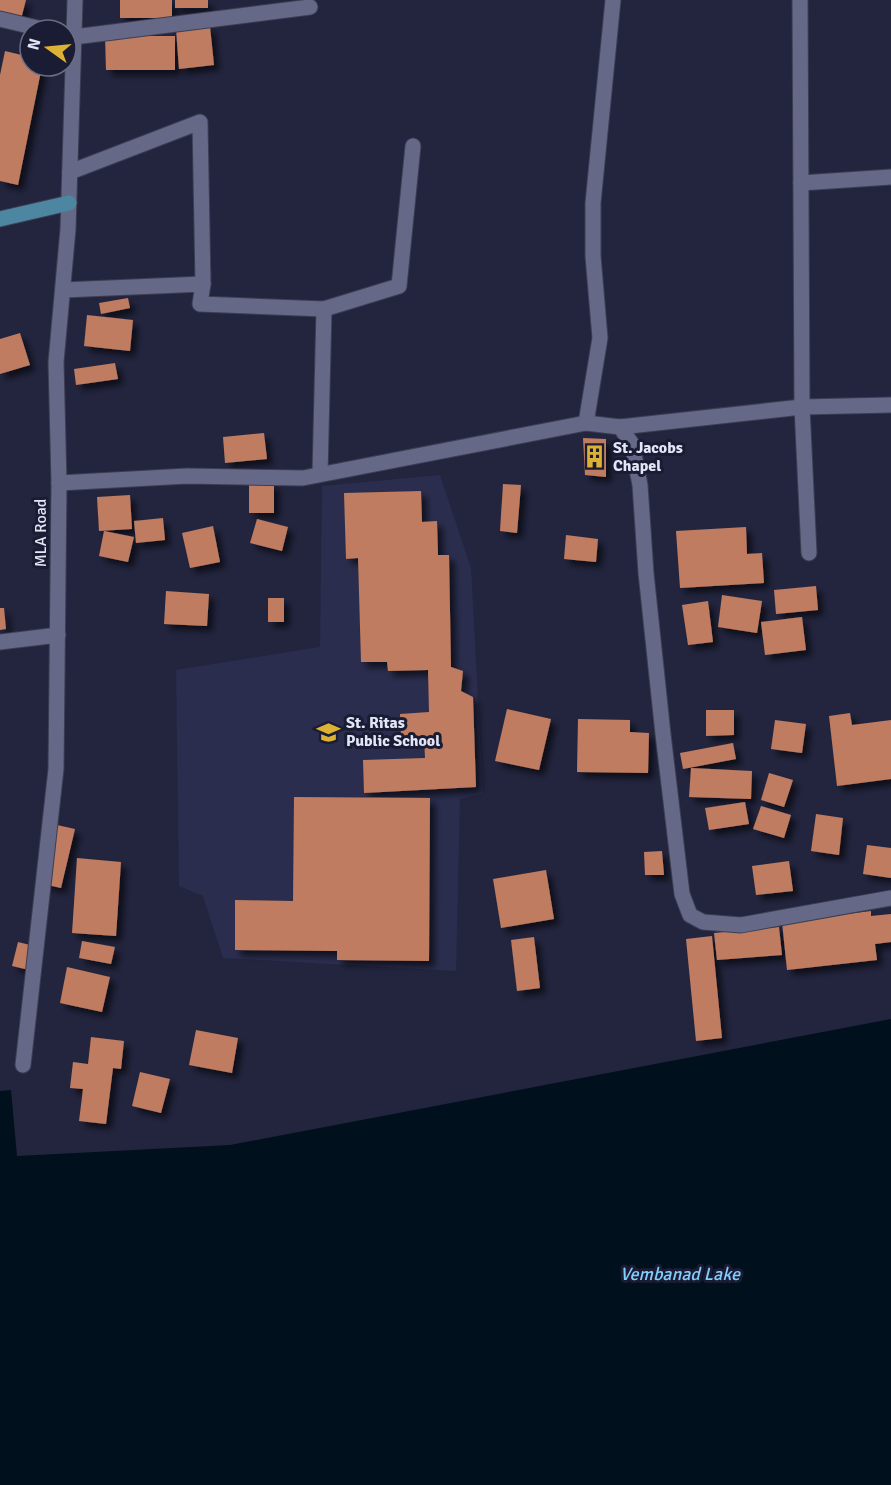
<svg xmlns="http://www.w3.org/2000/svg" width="891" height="1485" font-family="Signika,sans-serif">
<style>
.built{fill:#2a2d4d}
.water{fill:#00101d}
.building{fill:#bf7c60;filter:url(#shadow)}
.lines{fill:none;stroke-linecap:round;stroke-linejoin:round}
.minor-casing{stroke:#3c3e53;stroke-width:17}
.tertiary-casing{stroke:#3c3e53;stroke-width:17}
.secondary-casing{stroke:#3c3e53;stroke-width:17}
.minor{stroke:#656987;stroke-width:15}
.tertiary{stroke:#656987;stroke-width:15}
.secondary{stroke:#4c86a0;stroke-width:15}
.labels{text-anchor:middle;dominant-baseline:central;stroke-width:6;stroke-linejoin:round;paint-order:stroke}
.poi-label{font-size:16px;font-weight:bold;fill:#e3e6f7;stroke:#1a1c34;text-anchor:start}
.street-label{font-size:16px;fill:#e3e6f7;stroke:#1a1c34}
.water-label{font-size:18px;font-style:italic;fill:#84ccfc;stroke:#1a1c34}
</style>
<defs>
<filter id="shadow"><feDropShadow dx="5.5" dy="5.5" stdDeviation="3" flood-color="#0009"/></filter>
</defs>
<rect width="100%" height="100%" fill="#23253f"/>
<polygon class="built" points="440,475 471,568 483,794 460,799 456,971 223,958 203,896 179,886 176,670 320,647 322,486"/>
<polygon class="water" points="891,1019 891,1485 0,1485 0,1091 11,1090 17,1156 230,1145"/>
<g class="building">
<polygon points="0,0 26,0 21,19 0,13"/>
<rect x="120" y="0" width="52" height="18"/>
<rect x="175" y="0" width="33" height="8"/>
<polygon points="210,26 214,65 179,69 176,29"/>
<polygon points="105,36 175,36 175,70 106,70"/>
<polygon points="5,51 30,57 30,66 42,66 18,185 0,181 0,75"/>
<polygon points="128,298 130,308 101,314 99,303"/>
<polygon points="87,315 133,320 130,351 84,346"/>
<polygon points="20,333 30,365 0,374 0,339"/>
<polygon points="115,363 118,379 76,385 74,369"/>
<polygon points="264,433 267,459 225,463 223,437"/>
<polygon points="583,438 606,439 606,477 585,475"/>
<rect x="249" y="483" width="25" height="30"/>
<polygon points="503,484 521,485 517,533 500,531"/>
<polygon points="421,491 422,522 437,521 438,555 449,555 451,667 463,671 461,691 473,697 476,787 364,793 363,760 425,758 424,737 401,738 400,714 429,712 428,670 388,671 387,662 361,662 358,558 346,559 344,493"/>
<polygon points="130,495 132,529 99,531 97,497"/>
<polygon points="163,518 165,540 136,543 134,521"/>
<polygon points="257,519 288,527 282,551 250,543"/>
<polygon points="213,526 220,562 190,568 182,533"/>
<polygon points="746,527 747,554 762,553 764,583 680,588 676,531"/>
<polygon points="104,531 134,537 128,562 99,556"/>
<polygon points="566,535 598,539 596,562 564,559"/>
<polygon points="816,586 818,610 776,614 774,590"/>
<polygon points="166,591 209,594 207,626 164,624"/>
<polygon points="722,595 762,601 757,633 718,627"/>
<rect x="268" y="598" width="16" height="24"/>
<polygon points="708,601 713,642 688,645 682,605"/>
<polygon points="0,608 4,608 6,629 0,630"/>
<polygon points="802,617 806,650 765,655 761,622"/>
<polygon points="507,709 551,719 539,770 495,761"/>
<polygon points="706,710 734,710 734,735 706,736"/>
<polygon points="850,713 852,725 891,720 891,779 837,786 829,716"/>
<polygon points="578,719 630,720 630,732 649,733 648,773 577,772"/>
<polygon points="775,720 806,724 802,753 771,749"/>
<polygon points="733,743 736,759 683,769 680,753"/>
<polygon points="691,768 752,771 751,799 689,797"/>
<polygon points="769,773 793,780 784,807 761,800"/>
<polygon points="294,797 430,798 429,961 337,960 337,951 235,950 235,900 293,901"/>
<polygon points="745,802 749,824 709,830 705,808"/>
<polygon points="761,806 791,815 784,838 753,829"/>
<polygon points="816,814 843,818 839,855 811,851"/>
<polygon points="57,825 75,829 61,888 43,884"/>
<polygon points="867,845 891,848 891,878 863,874"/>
<polygon points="662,851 664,875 645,875 644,852"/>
<polygon points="77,858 121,862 116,936 72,933"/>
<polygon points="789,861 793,891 756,895 752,866"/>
<polygon points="546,870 554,919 501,928 493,879"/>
<polygon points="871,911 871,916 891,914 891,942 875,944 877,960 787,970 782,922"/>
<polygon points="779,927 782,955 717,960 714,933"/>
<polygon points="712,936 722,1038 696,1041 686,939"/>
<polygon points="534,937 540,988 517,991 511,940"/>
<polygon points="82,941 115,947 111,964 79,958"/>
<polygon points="18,942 34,946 29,970 12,966"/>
<polygon points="67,967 110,977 102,1012 60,1003"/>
<polygon points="196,1030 238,1038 232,1073 189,1065"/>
<polygon points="91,1037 124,1041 121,1069 113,1068 106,1124 79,1121 83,1089 70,1088 73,1062 88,1064"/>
<polygon points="140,1072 170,1079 161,1113 132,1106"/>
</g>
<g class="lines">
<defs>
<g id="minor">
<polyline points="800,0 802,407 809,553"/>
<polyline points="0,19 46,30"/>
<polyline points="66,35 74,37 310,7"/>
<polyline points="70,172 200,122 203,284"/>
<polyline points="801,183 891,177"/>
<polyline points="63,290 203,284 200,304 324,309 320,474"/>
<polyline points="324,309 399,286 413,146"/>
<polyline points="586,423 600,338 593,256 593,203 613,0"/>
<polyline points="620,427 802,407 891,405"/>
<polyline points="59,483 187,476 303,478 586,423 620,427 632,444 640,485 646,573 663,734 682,894 690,915 703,922 741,925 891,898"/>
<polyline points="0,642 58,635"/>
</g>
<polyline id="tertiary" points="23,1065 56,769 59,483 56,362 68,229 75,0"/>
<polyline id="secondary" points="0,219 69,203"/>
</defs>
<use href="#minor" class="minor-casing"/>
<use href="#tertiary" class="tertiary-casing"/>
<use href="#secondary" class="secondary-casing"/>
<use href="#minor" class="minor"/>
<use href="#tertiary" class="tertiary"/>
<use href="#secondary" class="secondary"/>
</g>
<defs>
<symbol id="building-bare" viewBox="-9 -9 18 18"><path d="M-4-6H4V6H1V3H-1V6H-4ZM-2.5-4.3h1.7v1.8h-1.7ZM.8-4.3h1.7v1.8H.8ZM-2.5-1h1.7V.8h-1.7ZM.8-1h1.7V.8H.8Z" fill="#ddb133" stroke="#1a1c34" stroke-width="2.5" paint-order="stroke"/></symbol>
<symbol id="school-bare" viewBox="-9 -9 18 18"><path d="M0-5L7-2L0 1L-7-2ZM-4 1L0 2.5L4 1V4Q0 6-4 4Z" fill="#ddb133" stroke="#1a1c34" stroke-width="2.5" paint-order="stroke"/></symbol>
</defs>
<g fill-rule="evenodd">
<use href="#building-bare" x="578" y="440" width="33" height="33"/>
<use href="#school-bare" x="312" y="716" width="33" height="33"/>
</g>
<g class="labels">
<g class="poi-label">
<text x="613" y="448">St. Jacobs<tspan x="613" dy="18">Chapel</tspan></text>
<text x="346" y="723">St. Ritas<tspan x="346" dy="18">Public School</tspan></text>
</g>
<g class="street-label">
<text transform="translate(41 533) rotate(-90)">MLA Road</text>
</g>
<g class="water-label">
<text x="680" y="1274">Vembanad Lake</text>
</g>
</g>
<g transform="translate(48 48) rotate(285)"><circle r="28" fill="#1a1c34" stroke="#6a6d82" stroke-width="1.5"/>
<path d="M0-4.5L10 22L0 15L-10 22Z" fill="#ddb133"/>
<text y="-9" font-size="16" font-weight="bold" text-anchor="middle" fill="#e3e6f7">N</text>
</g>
</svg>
